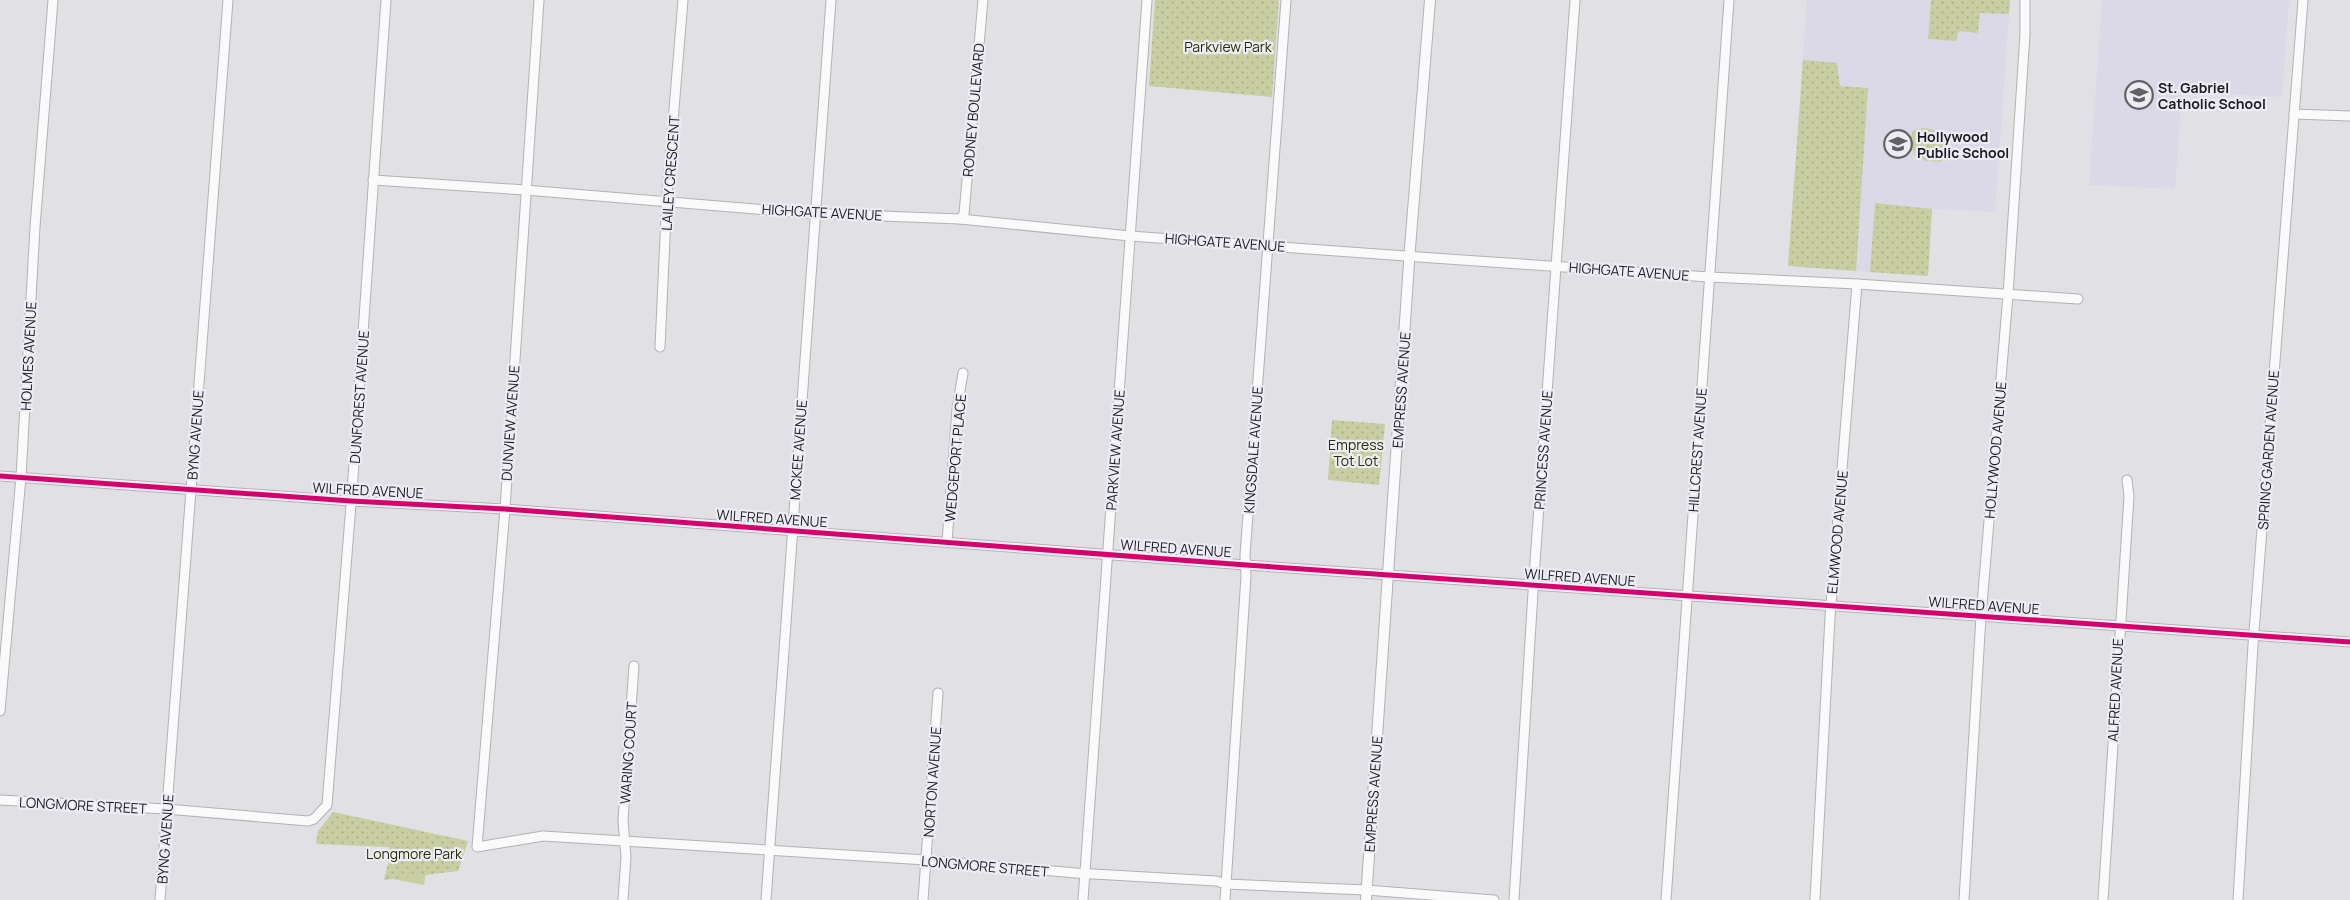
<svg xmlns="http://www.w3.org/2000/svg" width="2350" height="900" font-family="Manrope,sans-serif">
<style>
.education{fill:#dbd9e7}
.grass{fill:#c8cea1}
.park{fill:url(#park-dots)}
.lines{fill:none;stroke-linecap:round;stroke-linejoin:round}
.minor-casing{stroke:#b2b2b5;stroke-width:11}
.tertiary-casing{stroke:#b2b2b5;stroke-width:12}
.minor{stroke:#fafafb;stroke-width:9}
.tertiary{stroke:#fafafb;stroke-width:10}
.cycleway-casing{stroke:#ececf5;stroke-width:8}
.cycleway{stroke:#d6006c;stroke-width:5}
.labels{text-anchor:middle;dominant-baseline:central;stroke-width:4.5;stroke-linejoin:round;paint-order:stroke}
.park-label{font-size:14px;fill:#2a2e01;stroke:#ececf5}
.poi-label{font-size:14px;font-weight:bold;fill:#1c1c1f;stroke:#ececf5;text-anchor:start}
.street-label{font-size:14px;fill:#1c1c1f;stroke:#ececf5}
</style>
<defs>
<pattern id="park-dots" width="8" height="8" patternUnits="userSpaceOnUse" patternTransform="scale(1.25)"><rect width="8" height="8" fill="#c8cea1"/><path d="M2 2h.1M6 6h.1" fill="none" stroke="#abb08a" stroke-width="1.8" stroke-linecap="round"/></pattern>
</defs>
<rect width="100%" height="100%" fill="#e1e1e5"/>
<g class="education">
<polygon points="1807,0 2010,0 1995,212 1932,209 1928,276 1788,266"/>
<polygon points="2102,0 2289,0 2282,97 2182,92 2175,189 2089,185"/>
</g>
<polygon class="grass" points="428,861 424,885 387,878"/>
<g class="park">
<polygon points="1155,0 1279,0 1272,97 1149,86"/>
<polygon points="1931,0 2010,0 2009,14 1980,13 1978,33 1959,31 1956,41 1928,39"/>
<polygon points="1803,60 1837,63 1840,86 1868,88 1856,271 1788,266"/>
<path d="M1925,128C1946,132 1955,142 1941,162L1926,161L1915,155L1909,140L1914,130Z"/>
<polygon points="1875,203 1932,209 1928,276 1870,272"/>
<polygon points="1332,420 1385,424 1379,485 1328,480"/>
<polygon points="333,812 468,841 458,871 384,880 391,852 389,847 316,844 318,831"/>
</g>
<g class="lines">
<defs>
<g id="minor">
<polyline points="539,0 505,509 477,847 543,836 926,860 1076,873 1216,881 1226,884 1366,890 1494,900"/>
<polyline points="2294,114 2350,116"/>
<polyline points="373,180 525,190 803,213 960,219 1130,236 1419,257 1709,277 1857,284 2078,299"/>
<polyline points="960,219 964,214 983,0"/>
<polyline points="660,347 667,194 683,0"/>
<polyline points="0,476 351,501 505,509 1246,565 2350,642"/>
<polyline points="947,542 957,409 963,373"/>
<polyline points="0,711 21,477 35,227 53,0"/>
<polyline points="0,800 166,809 308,821 314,819 327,805 352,492 386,0"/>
<polyline points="160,900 228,0"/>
<polyline points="623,900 626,857 623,820 634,666"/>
<polyline points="766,900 831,0"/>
<polyline points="923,900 938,693"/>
<polyline points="1083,900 1147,0"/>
<polyline points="1225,900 1246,576 1245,555 1286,0"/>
<polyline points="1514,900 1534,576 1575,0"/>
<polyline points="1666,900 1729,0"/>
<polyline points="1815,900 1830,617 1857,284"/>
<polyline points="1964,900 1981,616 2008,295 2025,34 2025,0"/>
<polyline points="2103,900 2129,496 2127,480"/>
<polyline points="2238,900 2253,645 2303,0"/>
</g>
<polyline id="tertiary" points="1366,900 1410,248 1430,0"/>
</defs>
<use href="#minor" class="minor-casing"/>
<use href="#tertiary" class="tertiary-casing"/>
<use href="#minor" class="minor"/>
<use href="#tertiary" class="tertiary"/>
<defs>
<polyline id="cycleway" points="0,476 351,501 505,509 1246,565 2350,642"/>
</defs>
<use href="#cycleway" class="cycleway-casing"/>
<use href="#cycleway" class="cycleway"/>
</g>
<defs>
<symbol id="school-ring" viewBox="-11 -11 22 22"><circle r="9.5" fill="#ececf5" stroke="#616164" stroke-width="1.5"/><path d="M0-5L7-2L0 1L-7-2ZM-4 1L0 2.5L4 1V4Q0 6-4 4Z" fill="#616164"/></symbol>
</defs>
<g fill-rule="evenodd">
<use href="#school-ring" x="2123" y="79" width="32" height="32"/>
<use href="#school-ring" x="1882" y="128" width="32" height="32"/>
</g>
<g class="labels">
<g class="park-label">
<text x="1228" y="46">Parkview Park</text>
<text x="1356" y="444">Empress<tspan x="1356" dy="16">Tot Lot</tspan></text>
<text x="414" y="853">Longmore Park</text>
</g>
<g class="poi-label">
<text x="2158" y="87">St. Gabriel<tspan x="2158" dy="16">Catholic School</tspan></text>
<text x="1917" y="136">Hollywood<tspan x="1917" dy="16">Public School</tspan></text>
</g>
<g class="street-label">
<text transform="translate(973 110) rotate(-85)">RODNEY BOULEVARD</text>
<text transform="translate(670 173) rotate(-86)">LAILEY CRESCENT</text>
<text transform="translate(822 212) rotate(3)">HIGHGATE AVENUE</text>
<text transform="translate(1225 242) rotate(4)">HIGHGATE AVENUE</text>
<text transform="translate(1629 271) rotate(4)">HIGHGATE AVENUE</text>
<text transform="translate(28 356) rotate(-87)">HOLMES AVENUE</text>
<text transform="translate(1401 390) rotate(-86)">EMPRESS AVENUE</text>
<text transform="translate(359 397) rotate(-86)">DUNFOREST AVENUE</text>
<text transform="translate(510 423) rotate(-86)">DUNVIEW AVENUE</text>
<text transform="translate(195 435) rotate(-86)">BYNG AVENUE</text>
<text transform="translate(798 450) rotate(-86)">MCKEE AVENUE</text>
<text transform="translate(1115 450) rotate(-86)">PARKVIEW AVENUE</text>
<text transform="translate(1253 450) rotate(-86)">KINGSDALE AVENUE</text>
<text transform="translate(1543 450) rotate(-86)">PRINCESS AVENUE</text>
<text transform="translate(1697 450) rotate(-86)">HILLCREST AVENUE</text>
<text transform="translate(1995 450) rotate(-85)">HOLLYWOOD AVENUE</text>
<text transform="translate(2268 450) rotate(-86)">SPRING GARDEN AVENUE</text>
<text transform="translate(955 458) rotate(-85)">WEDGEPORT PLACE</text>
<text transform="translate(368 490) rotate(3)">WILFRED AVENUE</text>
<text transform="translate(772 518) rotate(4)">WILFRED AVENUE</text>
<text transform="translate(1837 532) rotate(-85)">ELMWOOD AVENUE</text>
<text transform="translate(1176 548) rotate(4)">WILFRED AVENUE</text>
<text transform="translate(1580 577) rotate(4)">WILFRED AVENUE</text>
<text transform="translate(1984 605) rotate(4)">WILFRED AVENUE</text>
<text transform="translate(2115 690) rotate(-87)">ALFRED AVENUE</text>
<text transform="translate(628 753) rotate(-86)">WARING COURT</text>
<text transform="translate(932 782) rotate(-86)">NORTON AVENUE</text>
<text transform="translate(1373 794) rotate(-86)">EMPRESS AVENUE</text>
<text transform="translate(83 805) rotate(3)">LONGMORE STREET</text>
<text transform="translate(165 839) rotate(-86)">BYNG AVENUE</text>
<text transform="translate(985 866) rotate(5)">LONGMORE STREET</text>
</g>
</g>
</svg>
